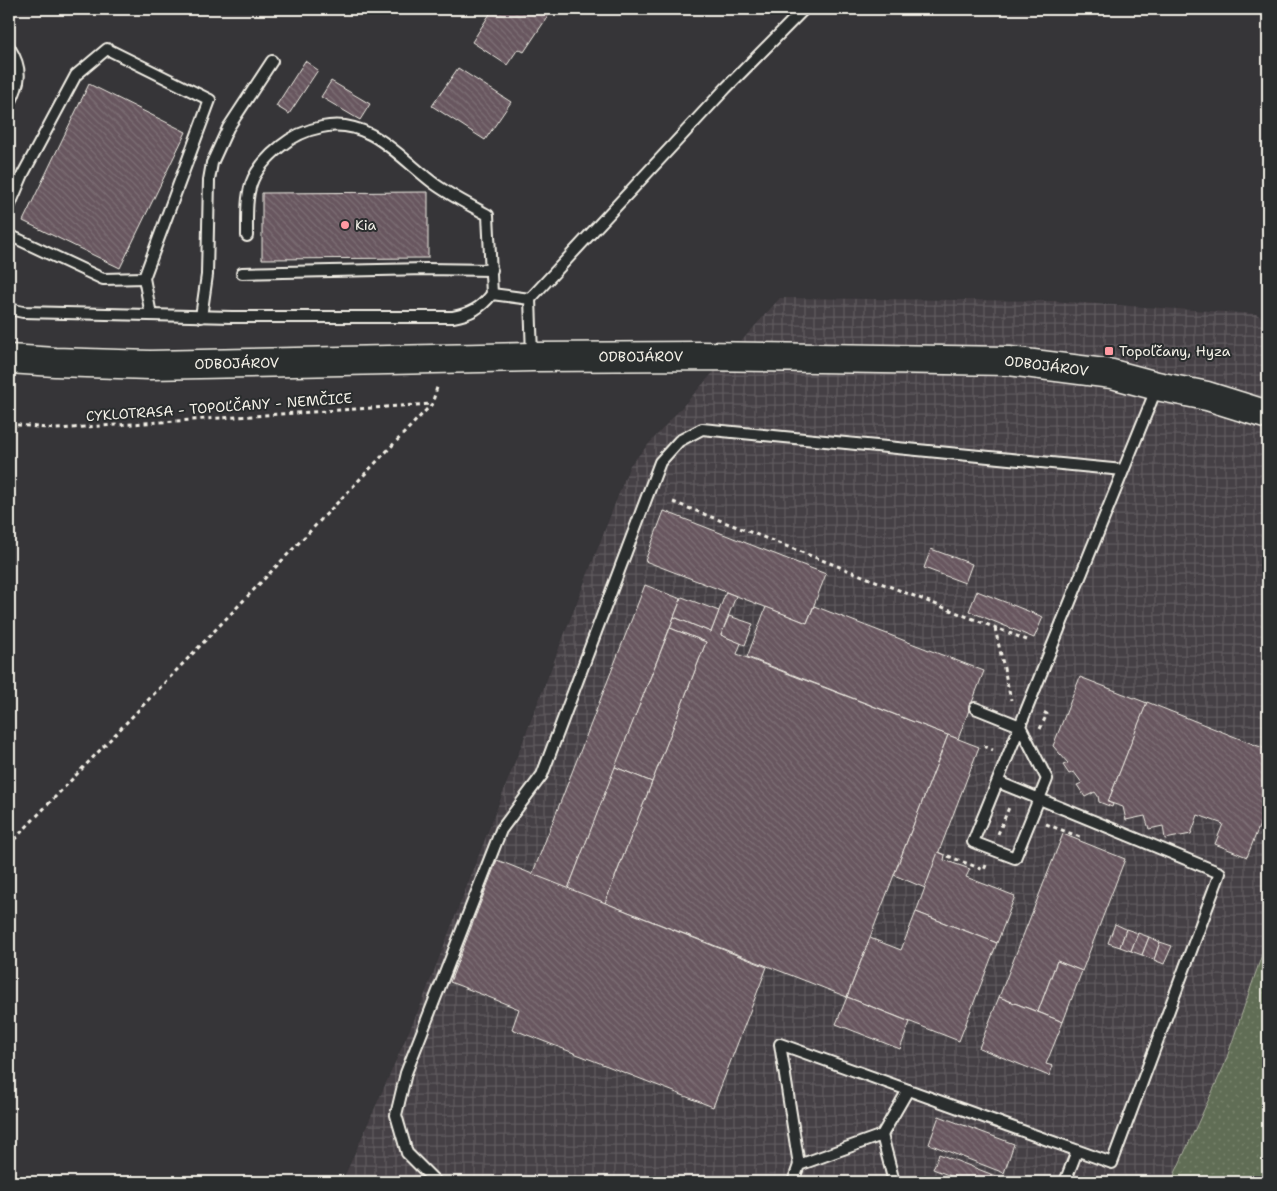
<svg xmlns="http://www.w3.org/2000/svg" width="1277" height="1191" font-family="'Shantell Sans',sans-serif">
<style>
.industrial{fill:url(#industrial-grid)}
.grass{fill:url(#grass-dots);stroke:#aaaf9e}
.building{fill:url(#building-back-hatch);stroke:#f4f1e8}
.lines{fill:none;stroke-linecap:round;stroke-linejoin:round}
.lane-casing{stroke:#f4f1e8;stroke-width:14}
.secondary-casing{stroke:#f4f1e8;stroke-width:31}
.path{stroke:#f4f1e8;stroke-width:3;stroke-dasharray:4 4;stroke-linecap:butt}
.lane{stroke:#2a2d2e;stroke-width:10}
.secondary{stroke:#2a2d2e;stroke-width:28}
.poi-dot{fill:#ff9aa2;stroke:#2a2d2e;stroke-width:2}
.labels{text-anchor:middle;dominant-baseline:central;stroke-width:4;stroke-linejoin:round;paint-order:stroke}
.poi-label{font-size:14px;fill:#f4f1e8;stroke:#2a2d2e;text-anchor:start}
.street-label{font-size:14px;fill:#f4f1e8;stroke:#2a2d2e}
</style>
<defs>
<pattern id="industrial-grid" width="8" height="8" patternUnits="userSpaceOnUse" patternTransform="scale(1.25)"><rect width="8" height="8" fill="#453f44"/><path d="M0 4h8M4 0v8" fill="none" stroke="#605b5f"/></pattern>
<pattern id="grass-dots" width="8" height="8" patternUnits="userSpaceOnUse" patternTransform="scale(1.25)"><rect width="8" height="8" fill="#606d54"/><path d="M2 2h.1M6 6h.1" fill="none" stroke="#77826d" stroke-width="1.8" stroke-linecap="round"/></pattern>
<pattern id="building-back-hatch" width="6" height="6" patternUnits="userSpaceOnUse" patternTransform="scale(1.25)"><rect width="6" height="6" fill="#68575f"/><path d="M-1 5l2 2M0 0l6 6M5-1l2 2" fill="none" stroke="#7e7076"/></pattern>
</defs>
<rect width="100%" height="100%" fill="#363538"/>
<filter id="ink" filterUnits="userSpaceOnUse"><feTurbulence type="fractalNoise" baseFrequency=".02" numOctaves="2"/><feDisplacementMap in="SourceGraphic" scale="10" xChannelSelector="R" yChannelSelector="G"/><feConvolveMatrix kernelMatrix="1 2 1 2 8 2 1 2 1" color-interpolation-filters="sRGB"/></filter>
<g filter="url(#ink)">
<polygon class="industrial" points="780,298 1050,301 1256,314 1268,321 1268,937 1224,1066 1171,1182 342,1182 422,1002 630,465"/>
<polygon class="grass" points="1268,937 1268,1182 1171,1182 1224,1066"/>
<g class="building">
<polygon points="493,9 550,9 552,10 524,52 518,49 507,65 472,42"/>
<polygon points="305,61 318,70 289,114 276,106"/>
<polygon points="458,68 511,102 485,140 432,106"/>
<polygon points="331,81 370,104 360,120 321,97"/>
<polygon points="89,84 186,132 120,268 23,221"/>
<polygon points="428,192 428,258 262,259 262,193"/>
<polygon points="664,511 826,574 807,623 645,561"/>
<polygon points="931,549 972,564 965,583 924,568"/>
<polygon points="645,585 681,599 568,889 532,875"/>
<polygon points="977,591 1043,617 1034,638 969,611"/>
<polygon points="726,592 736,596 721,635 741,643 737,654 948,735 847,997 605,903 706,642 670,628 674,617 711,632"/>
<polygon points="682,597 719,611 711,632 674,617"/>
<polygon points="814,606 984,671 958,739 747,657 766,607 807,623"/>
<polygon points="729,616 753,624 745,645 721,635"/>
<polygon points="670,628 706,642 652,782 615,767"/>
<polygon points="1080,677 1147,703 1108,802 1113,804 1112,807 1099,802 1098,796 1095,792 1085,797 1077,785 1082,783 1074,772 1069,774 1063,765 1068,763 1053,746"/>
<polygon points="1147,702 1268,750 1268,804 1247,857 1215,844 1223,824 1198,815 1191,834 1165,839 1163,826 1149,829 1145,816 1126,820 1123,807 1108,802"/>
<polygon points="948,735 979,747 925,888 894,875"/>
<polygon points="615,767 652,782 605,903 568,889"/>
<polygon points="1063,834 1125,859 1082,971 1057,961 1038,1012 999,997"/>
<polygon points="938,852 945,855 944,860 970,869 966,877 1015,896 997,943 916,912"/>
<polygon points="497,860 767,967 713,1107 512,1029 519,1009 450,982"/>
<polygon points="916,912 997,943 959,1041 847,997 870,938 901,950"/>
<polygon points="1115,924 1126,929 1120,947 1108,943"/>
<polygon points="1126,929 1138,933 1131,951 1120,947"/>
<polygon points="1138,933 1149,937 1142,955 1131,951"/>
<polygon points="1149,937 1160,942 1154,960 1142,955"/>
<polygon points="1160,942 1172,946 1164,964 1154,960"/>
<polygon points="1057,961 1082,971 1063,1022 1038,1012"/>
<polygon points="847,997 910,1022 900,1049 836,1024"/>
<polygon points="999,997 1063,1022 1046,1064 1053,1066 1049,1076 979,1048"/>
<polygon points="939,1116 1014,1144 1004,1173 929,1144"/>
<polygon points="939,1154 1001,1178 999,1182 966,1182 933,1169"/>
</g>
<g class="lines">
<defs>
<g id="lane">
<path d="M9,47C23,69 21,82 9,105"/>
<polyline points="9,207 23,174 76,75 107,49 210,100 144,278 151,315"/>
<polyline points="9,235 103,279 144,278"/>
<path d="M247,236C247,193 245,175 281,146C293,136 307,130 322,127C369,117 399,157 432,182C449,195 470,205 488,215L492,294"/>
<polyline points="242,273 426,269 492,270"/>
<polyline points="530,299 726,88 804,9"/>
<path d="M9,309L23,312L232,317H453C470,314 481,308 492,294L530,299L532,355"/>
<polyline points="201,317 207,275 209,180 212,163 228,128 272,61"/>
<polyline points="975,708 1020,726 1047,779 1015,858 973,842 1157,387"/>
<polyline points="882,1135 894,1182"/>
<polyline points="799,1165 780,1044 1112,1163 1220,873 998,782"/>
<polyline points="436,1182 407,1153 396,1115 406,1073 501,830 542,775 660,462 679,441 702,429 1123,470"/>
<polyline points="793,1182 799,1165 882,1135 908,1090"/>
<polyline points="1065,1182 1077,1151"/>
</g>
<g id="secondary">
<path id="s1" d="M9,359L55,362L150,365L532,357L701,356L1009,361L1112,374L1157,386L1207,396L1268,415"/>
</g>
</defs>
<use href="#lane" class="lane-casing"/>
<use href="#secondary" class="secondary-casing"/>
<g class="path">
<polyline points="9,424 56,429 431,404"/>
<polyline points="673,502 1027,640"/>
<polyline points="995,628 1011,700"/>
<polyline points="1040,729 1047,714 1043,712"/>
<polyline points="984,746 993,750"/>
<polyline points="1046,824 1080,837 1081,834"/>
<polyline points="998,834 1010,805"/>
<polyline points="9,845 432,404 438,384"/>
<polyline points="948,856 984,870 986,865"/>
</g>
<use href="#lane" class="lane"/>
<use href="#secondary" class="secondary"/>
</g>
</g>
<g class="poi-dot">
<circle cx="345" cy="225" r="5"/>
<rect x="1104" y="346" width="10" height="10" rx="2.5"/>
</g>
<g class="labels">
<g class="poi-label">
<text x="355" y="225">Kia</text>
<text x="1119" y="351">Topoľčany, Hyza</text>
</g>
<g class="street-label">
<text stroke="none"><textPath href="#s1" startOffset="632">ODBOJÁROV</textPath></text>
<text stroke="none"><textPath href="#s1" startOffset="228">ODBOJÁROV</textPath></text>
<text stroke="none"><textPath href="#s1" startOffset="1038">ODBOJÁROV</textPath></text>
<text transform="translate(219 407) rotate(-4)">CYKLOTRASA - TOPOĽČANY - NEMČICE</text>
</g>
</g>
<rect width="1277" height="1191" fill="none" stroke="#2a2d2e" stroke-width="30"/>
<rect x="15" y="15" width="1247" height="1161" fill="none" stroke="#f4f1e8" stroke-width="2" filter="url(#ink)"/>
</svg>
